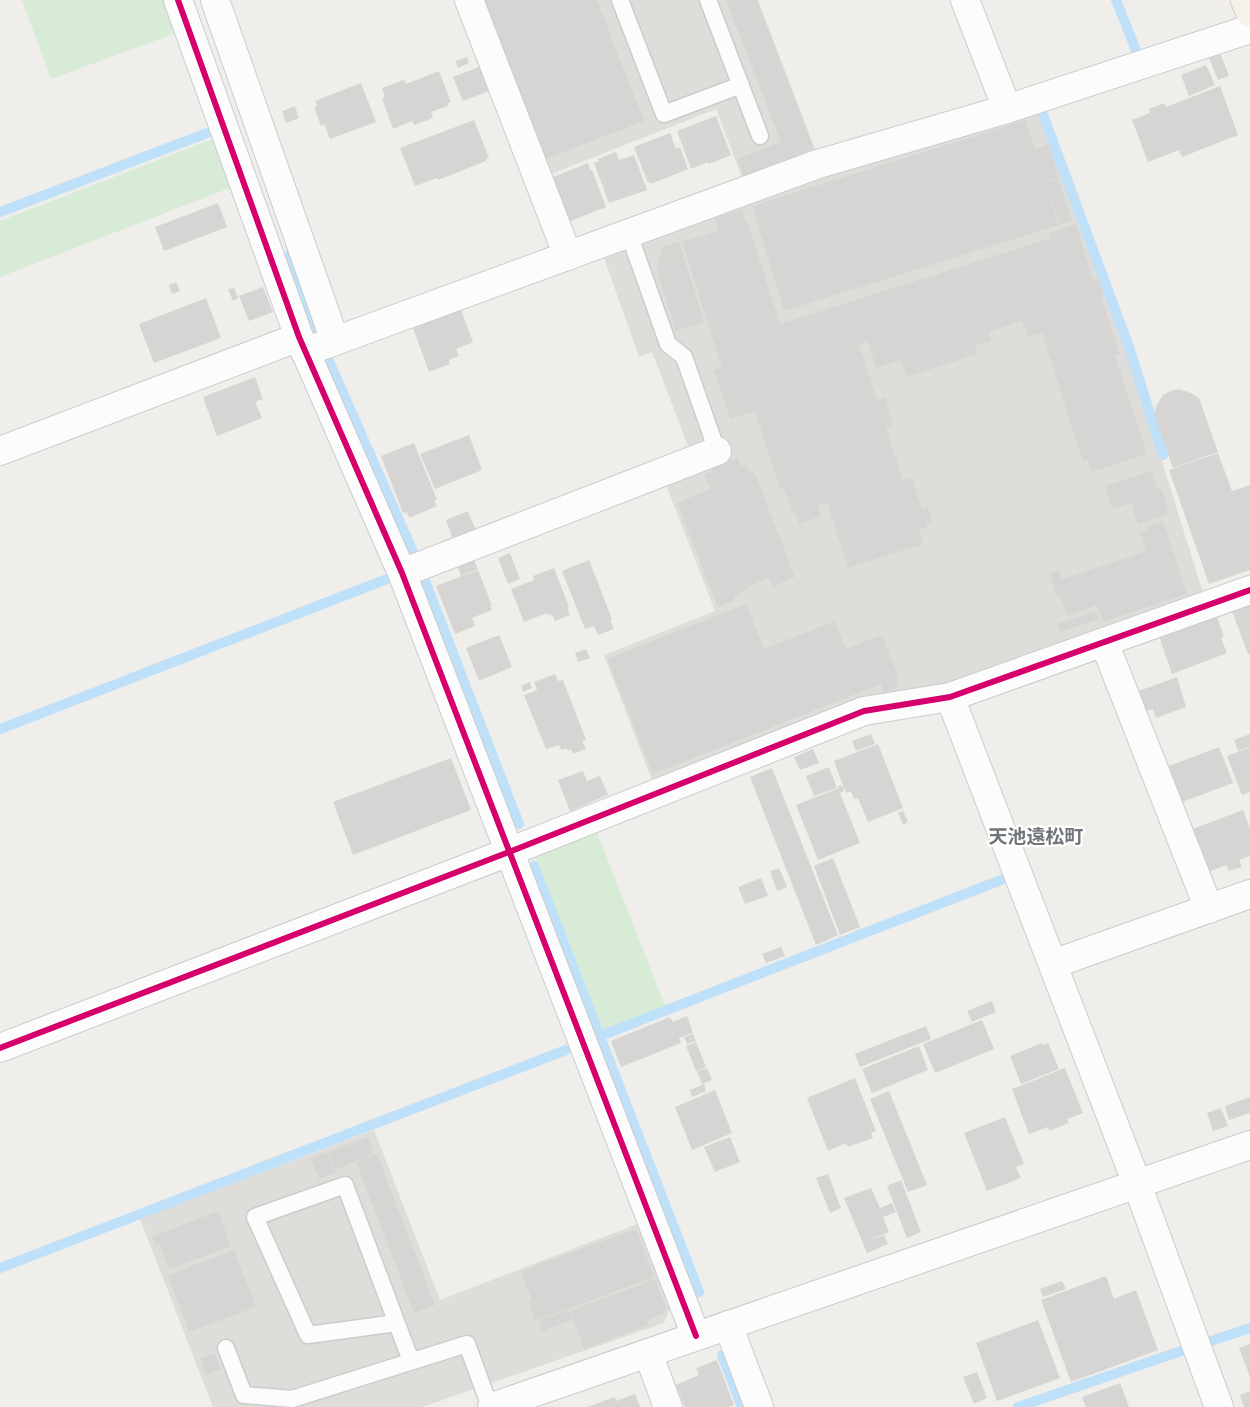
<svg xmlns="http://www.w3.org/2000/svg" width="1250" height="1407" font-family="'Sofia Sans Condensed','Noto Sans JP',sans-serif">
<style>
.industrial{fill:#dfddda}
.green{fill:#d8ebd6}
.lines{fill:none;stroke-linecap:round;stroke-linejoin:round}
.stream{stroke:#bfe0f9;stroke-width:10}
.building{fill:#d6d5d3}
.lane-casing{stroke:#cbcccc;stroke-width:19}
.street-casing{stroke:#cbcccc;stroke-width:30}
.secondary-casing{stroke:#cacacb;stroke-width:30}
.primary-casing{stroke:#d7ceb8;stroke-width:30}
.lane{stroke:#fdfcfc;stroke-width:16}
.street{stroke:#fdfcfc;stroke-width:28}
.secondary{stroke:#fdfcfc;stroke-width:28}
.primary{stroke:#f4f2e9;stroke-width:28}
.cycleway-casing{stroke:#fff;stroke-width:9}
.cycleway{stroke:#d6006c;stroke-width:6}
.labels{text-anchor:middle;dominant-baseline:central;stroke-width:4.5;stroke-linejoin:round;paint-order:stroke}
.quarter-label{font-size:19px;font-weight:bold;fill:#70757a;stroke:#fff}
</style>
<rect width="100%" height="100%" fill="#efeeea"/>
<g class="industrial">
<polygon points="480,0 758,0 815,149 742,177 716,109 546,176"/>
<polygon points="1037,105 1127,349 1205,599 962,685 868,696 652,780 604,655 715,611 665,482 697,469 652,352 639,357 604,258 662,236 661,231"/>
<polygon points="374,1130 440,1300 637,1224 670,1309 664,1323 422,1407 213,1407 140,1219"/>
</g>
<g class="green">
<polygon points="22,0 169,0 179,32 51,79"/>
<polygon points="215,138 232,187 0,277 0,221"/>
<polygon points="597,833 665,1005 603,1030 535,857"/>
</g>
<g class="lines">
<g class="stream">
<polyline points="1116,0 1138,55"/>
<polyline points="1042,112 1129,347 1163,455"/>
<polyline points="0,212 207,133"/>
<polyline points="290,254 317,334"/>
<polyline points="328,359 414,554"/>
<polyline points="424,578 519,824"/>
<polyline points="0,729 387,579"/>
<polyline points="534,866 699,1292"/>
<polyline points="600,1036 1001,880"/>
<polyline points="0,1268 566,1050"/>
<polyline points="1208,1342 1250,1328"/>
<polyline points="722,1355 742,1407"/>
<polyline points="1018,1407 1181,1351"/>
</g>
</g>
<g class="building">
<polygon points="482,0 597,0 644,121 543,160"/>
<polygon points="726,0 757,0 814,149 743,176 737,159 781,142"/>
<polygon points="1220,53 1229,76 1218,80 1209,58"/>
<polygon points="467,57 469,63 458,68 455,61"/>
<polygon points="1206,65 1215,85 1189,96 1181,75"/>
<polygon points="479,67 489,91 463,101 453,77"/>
<polygon points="439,71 451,102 447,103 448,106 431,112 433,118 414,125 412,121 393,129 382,98 385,97 382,88 404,80 406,84"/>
<polygon points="361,83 376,122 330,139 324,124 321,126 314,107 317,106 315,101"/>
<polygon points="1220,86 1238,135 1182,157 1179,150 1148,162 1132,120 1150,113 1149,109 1164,103 1166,107"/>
<polygon points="295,106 299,118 286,123 282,111"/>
<polygon points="716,116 731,155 709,164 708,162 691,169 677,131"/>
<polygon points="474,120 489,158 486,159 486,161 438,180 437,178 415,186 400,148"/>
<polygon points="1026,120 1035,149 1048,144 1059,178 1046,182 1059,225 784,311 752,206"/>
<polygon points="670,133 676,149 680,147 688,169 651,184 651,182 648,183 634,147"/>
<polygon points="616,152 619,160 634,155 647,190 609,203 594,163 599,161 598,159"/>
<polygon points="588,163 590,170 592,170 606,207 568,222 551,178"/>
<polygon points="1059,179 1072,221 1060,224 1047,183"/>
<polygon points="218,203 227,227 164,251 155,227"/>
<polygon points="742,210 746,222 747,221 780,324 1051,238 1049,233 1076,224 1093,280 1099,278 1104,295 1101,296 1120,354 1115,355 1147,454 1091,472 1088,460 1083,462 1042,333 1028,337 1022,321 989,332 991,341 975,346 977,354 907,377 901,360 876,368 868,341 859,344 877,400 885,397 894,426 886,428 903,480 912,478 922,509 928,507 933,521 926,524 928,527 919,530 923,544 848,568 827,502 818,505 821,516 799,524 795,512 792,513 784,488 780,489 755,411 730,419 714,370 722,368 682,242 719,230 715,218"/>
<polygon points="679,242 704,322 676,331 657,271 662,247"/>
<polygon points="176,282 180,291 172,294 169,285"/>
<polygon points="263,287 273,312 249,321 239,296"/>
<polygon points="234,288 238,298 233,301 228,289"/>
<polygon points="206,298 221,338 154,363 139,324"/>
<polygon points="461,310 473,342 456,349 459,356 449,360 450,364 429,372 413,328"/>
<polygon points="255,377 263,399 255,402 262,418 217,436 203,397"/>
<polygon points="1179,389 1191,393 1199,398 1218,452 1173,468 1154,414 1157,405 1163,395 1171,391"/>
<polygon points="469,435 482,470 435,489 420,454"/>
<polygon points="414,443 437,500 434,501 437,506 409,518 407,512 403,513 381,456"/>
<polygon points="1218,453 1232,491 1250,485 1250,570 1209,584 1169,470"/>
<polygon points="738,457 741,466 746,465 749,473 754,471 795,577 772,587 769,578 746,587 747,590 733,596 735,600 718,607 677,503 710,489 704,475 712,471 711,468"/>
<polygon points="1152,471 1158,490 1162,489 1169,514 1138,524 1131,503 1112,509 1105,486"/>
<polygon points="468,511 477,533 454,542 446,520"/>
<polygon points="1163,521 1187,594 1103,622 1097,605 1067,616 1060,595 1057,596 1049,573 1059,570 1062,579 1146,551 1140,532 1148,529 1147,526"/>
<polygon points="510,553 520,579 508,584 498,558"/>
<polygon points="473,558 478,569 461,576 457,565"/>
<polygon points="589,560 612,619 610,620 614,629 598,635 594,626 585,629 562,571"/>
<polygon points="554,568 569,607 567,608 570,615 555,621 552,614 548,615 547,613 524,622 511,589 534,580 533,576"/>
<polygon points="478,570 492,606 490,606 492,610 472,618 475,626 455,634 436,586"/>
<polygon points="746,604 764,649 835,621 846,649 882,635 898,677 895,679 898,688 884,693 881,684 653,774 607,659"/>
<polygon points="1250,605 1250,654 1248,654 1232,611"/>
<polygon points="1096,611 1099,619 1060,632 1057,624"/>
<polygon points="1216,615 1224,636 1221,638 1227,653 1172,674 1159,636"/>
<polygon points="499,635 512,667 479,681 466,648"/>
<polygon points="586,649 590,658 578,662 575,653"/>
<polygon points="555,674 558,681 563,680 586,740 582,741 586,749 573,754 571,749 568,751 567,748 561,750 559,745 546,749 524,695 537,690 534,682"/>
<polygon points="1177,677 1186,707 1156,718 1153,709 1144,712 1136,692"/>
<polygon points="530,682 532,688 523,692 521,686"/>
<polygon points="871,734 875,744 856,751 852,741"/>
<polygon points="1250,734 1250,746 1238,751 1234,740"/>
<polygon points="878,744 903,808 868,822 858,798 854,799 851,791 846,793 834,761"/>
<polygon points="1219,747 1233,783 1182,802 1169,766"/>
<polygon points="1250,747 1250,792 1242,795 1227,756"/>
<polygon points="813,749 819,763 800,770 794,757"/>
<polygon points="451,758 471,810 353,855 333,802"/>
<polygon points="829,767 837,788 814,796 806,776"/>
<polygon points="772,768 838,935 816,945 750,777"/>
<polygon points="583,771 587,781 600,776 608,795 570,811 558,780"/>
<polygon points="842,785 844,791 840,793 860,843 818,860 796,805 839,788 838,786"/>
<polygon points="1243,810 1250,829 1250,856 1239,860 1242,867 1229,871 1226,865 1206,873 1190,830"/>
<polygon points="903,811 908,822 903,825 898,813"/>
<polygon points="833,858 860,927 840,935 814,866"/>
<polygon points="779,868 787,887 777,891 770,871"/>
<polygon points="761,878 768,896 745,904 738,887"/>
<polygon points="781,947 785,956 766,963 762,954"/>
<polygon points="992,1001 996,1012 972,1022 967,1011"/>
<polygon points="687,1016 693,1033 679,1038 681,1043 621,1067 611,1041 670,1017 673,1022"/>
<polygon points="982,1020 994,1049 935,1073 923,1044"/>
<polygon points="926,1026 931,1039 860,1067 855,1054"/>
<polygon points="693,1034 696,1041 687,1044 684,1037"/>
<polygon points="696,1042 706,1067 696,1071 686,1046"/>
<polygon points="1042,1043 1043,1045 1048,1043 1059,1069 1021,1084 1010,1056"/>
<polygon points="919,1046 928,1070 872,1093 862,1069"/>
<polygon points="707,1068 712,1080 702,1084 697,1071"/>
<polygon points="1065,1068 1083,1113 1067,1119 1069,1123 1049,1131 1048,1127 1029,1134 1012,1089"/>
<polygon points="855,1078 876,1131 871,1133 873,1138 848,1147 846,1143 828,1151 807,1098"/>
<polygon points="704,1084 706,1091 692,1097 690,1090"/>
<polygon points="715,1090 732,1133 692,1150 675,1107"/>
<polygon points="889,1091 927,1185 908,1192 870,1099"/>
<polygon points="1250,1097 1250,1113 1229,1120 1225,1106"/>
<polygon points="1221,1108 1228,1126 1213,1131 1207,1113"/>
<polygon points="1005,1117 1024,1164 1016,1167 1021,1178 987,1191 964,1133"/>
<polygon points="368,1137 374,1154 335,1170 328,1152"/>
<polygon points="730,1137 740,1162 715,1172 704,1147"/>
<polygon points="327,1152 335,1173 319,1179 311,1158"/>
<polygon points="377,1154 435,1305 414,1313 356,1162"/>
<polygon points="828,1174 841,1208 830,1213 816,1178"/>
<polygon points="901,1180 921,1232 907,1238 887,1186"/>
<polygon points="871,1188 880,1208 892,1203 896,1212 883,1217 889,1232 866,1241 884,1235 888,1244 867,1253 844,1198"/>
<polygon points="218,1211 231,1246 169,1269 159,1244 156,1246 152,1237"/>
<polygon points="636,1229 654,1277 535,1321 528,1302 532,1301 521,1271"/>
<polygon points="234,1250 256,1307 189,1332 168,1275"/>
<polygon points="1106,1276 1114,1299 1136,1290 1158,1350 1071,1382 1041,1300"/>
<polygon points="655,1279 666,1308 664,1313 647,1320 649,1325 584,1349 570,1311"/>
<polygon points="1062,1281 1066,1289 1043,1297 1040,1289"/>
<polygon points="568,1310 572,1320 542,1331 539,1321"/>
<polygon points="1038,1320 1060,1378 997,1401 976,1343"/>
<polygon points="1250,1344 1250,1377 1239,1348"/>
<polygon points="215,1353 221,1369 206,1375 200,1359"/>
<polygon points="717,1360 734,1405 728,1407 685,1407 676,1385 699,1375 696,1368"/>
<polygon points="977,1372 987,1398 974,1404 963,1377"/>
<polygon points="1120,1383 1129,1407 1086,1407 1082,1397"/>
<polygon points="1250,1391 1250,1407 1244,1407 1240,1395"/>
<polygon points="635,1394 640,1407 587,1407 615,1397 616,1401"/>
</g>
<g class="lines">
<defs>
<g id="lane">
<polyline points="620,0 664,114 741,85"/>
<polyline points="708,0 760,136"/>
<polyline points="629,234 668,344 684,357 717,451"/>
<polyline points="397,1323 308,1335 255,1217 345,1185 411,1361"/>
<polyline points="226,1348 244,1395 292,1399 467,1344 490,1407"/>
</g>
<g id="street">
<polyline points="178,0 299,337 402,573 696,1336"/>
<polyline points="215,0 335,341"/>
<polyline points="469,0 568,256"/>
<polyline points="965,0 1007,109"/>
<polyline points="305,352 818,164 1007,109 1250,29"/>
<polyline points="0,451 299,337"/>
<polyline points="402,573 717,451"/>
<polyline points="1104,642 1209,909"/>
<polyline points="950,697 1137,1184 1219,1407"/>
<polyline points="1053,964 1250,894"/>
<polyline points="0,1048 509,852 864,711 950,697 1250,590"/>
<polyline points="728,1325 759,1407"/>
<polyline points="648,1353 668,1407"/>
</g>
<polyline id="secondary" points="492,1407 1250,1145"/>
<polyline id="primary" points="1245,0 1250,12"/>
</defs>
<use href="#lane" class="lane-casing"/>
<use href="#street" class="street-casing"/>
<use href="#secondary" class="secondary-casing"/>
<use href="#primary" class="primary-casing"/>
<use href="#lane" class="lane"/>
<use href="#street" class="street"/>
<use href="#secondary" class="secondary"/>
<use href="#primary" class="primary"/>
<defs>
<g id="cycleway">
<polyline points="178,0 299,337 402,573 696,1336"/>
<polyline points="0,1048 509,852 864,711 950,697 1250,590"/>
</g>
</defs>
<use href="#cycleway" class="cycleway-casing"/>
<use href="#cycleway" class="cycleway"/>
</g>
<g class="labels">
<g class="quarter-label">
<text x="1036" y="837">天池遠松町</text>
</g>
</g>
</svg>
